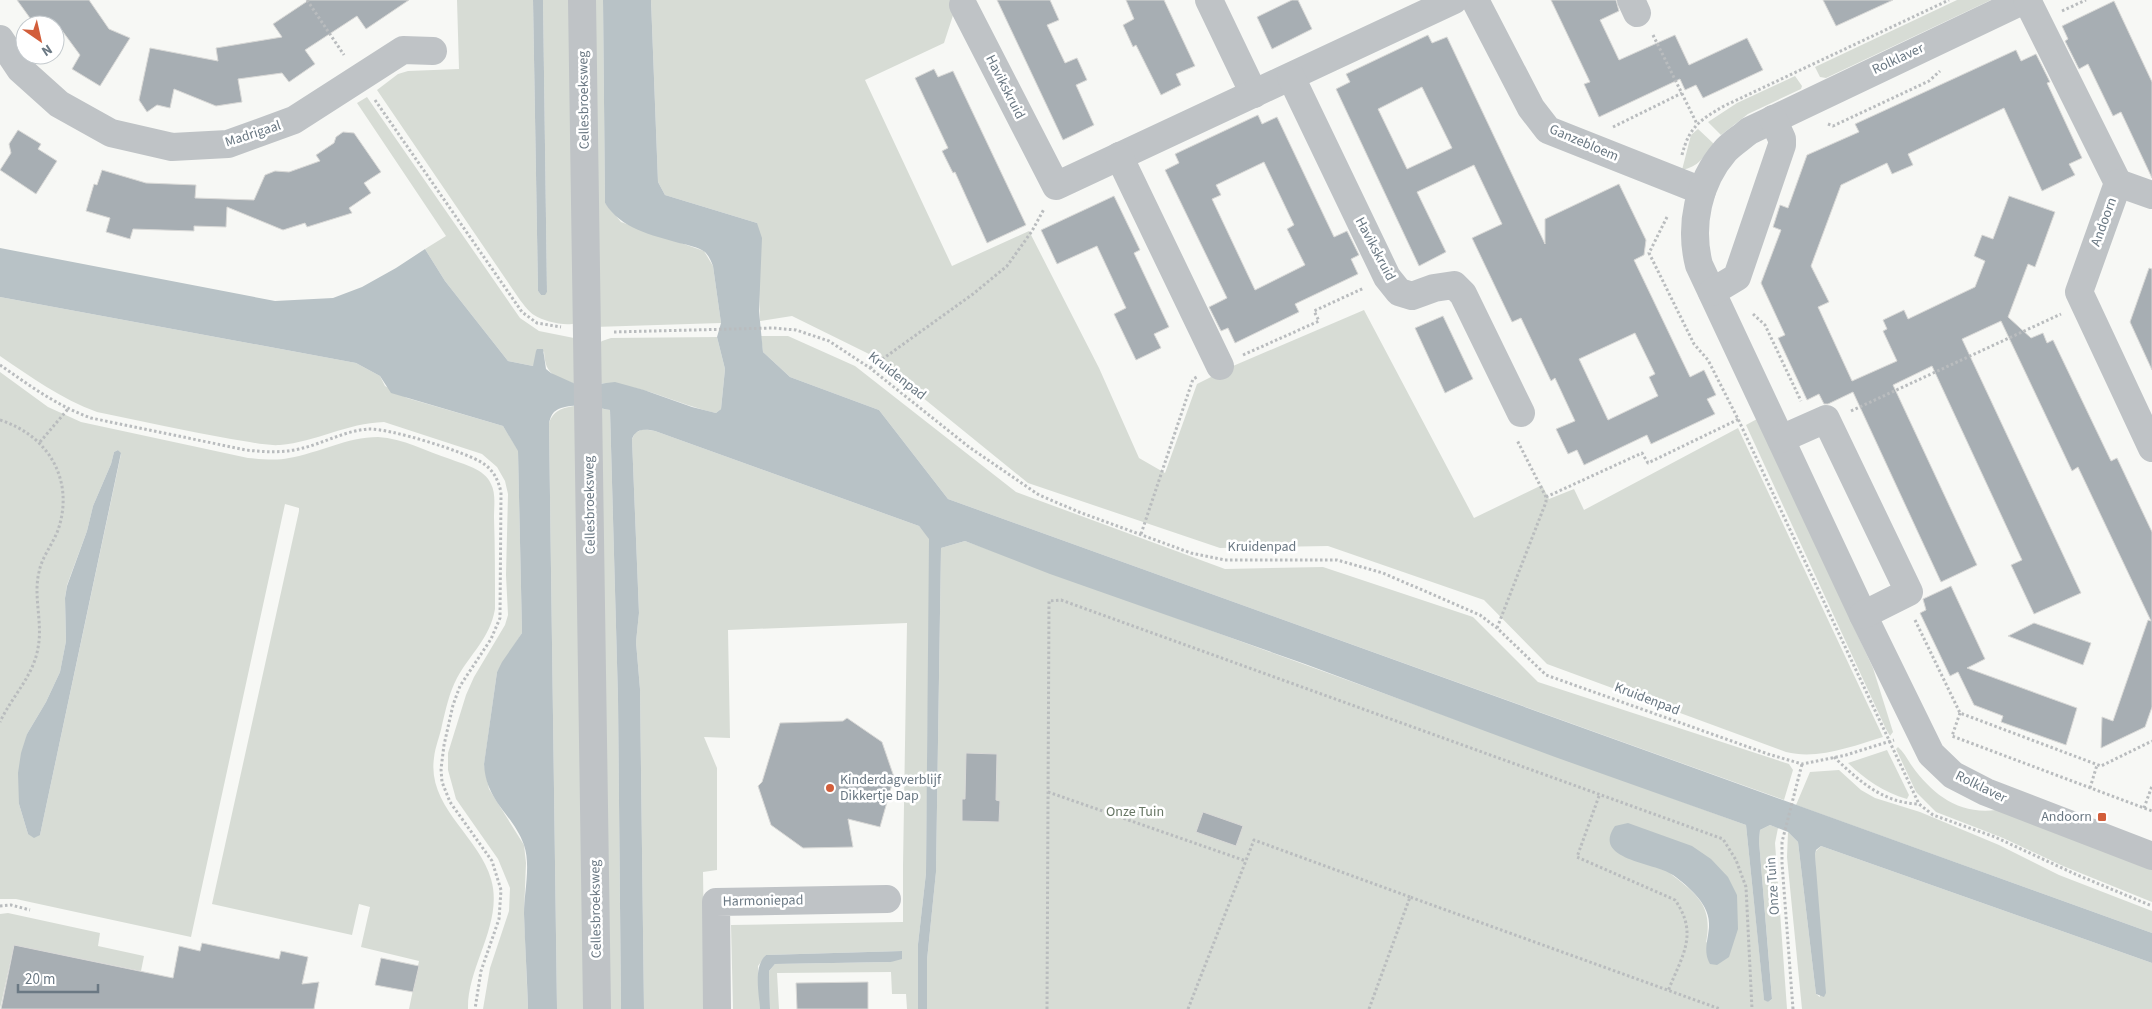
<svg xmlns="http://www.w3.org/2000/svg" width="2152" height="1009" font-family="'Source Sans 3',sans-serif">
<style>
.green{fill:#d7dcd5;fill-rule:evenodd}
.water{fill:#b8c2c6}
.building{fill:#a7aeb3;stroke:#d9d9d7;fill-rule:evenodd}
.lines{fill:none;stroke-linecap:round;stroke-linejoin:round}
.path{stroke:#b9bcbe;stroke-width:3;stroke-dasharray:2.5 2.5;stroke-linecap:butt}
.minor{stroke:#bfc3c6;stroke-width:28}
.poi-dot{fill:#d25e3b;stroke:#fff;stroke-width:2}
.labels{text-anchor:middle;dominant-baseline:central;stroke-width:5;stroke-linejoin:round;paint-order:stroke}
.street-label{font-size:14px;fill:#6a7883;stroke:#fff}
.poi-label{font-size:14px;fill:#6a7883;stroke:#fff;text-anchor:start}
.park-label{font-size:14px;fill:#677664;stroke:#fff}
</style>
<rect width="100%" height="100%" fill="#f7f8f5"/>
<g class="green">
<path d="M457,0H533L538,291L541,295L547,292L543,0H574L576,323C566,327 543,321 534,315C529,312 524,305 520,300L377,90L398,74L408,71L459,69Z"/>
<polygon points="591,0 603,0 605,203 621,222 704,251 713,266 721,323 594,327"/>
<path d="M651,0H958L944,43L865,80L952,266L1029,231L1099,368L1139,458L1165,473L1197,384L1233,366L1364,310L1474,518L1542,485L1549,499L1574,489L1584,510L1738,428L1883,737C1853,746 1818,760 1786,752L1547,664L1484,600L1328,546L1220,548L1028,483L869,354L792,316L760,321L757,223L665,195L658,182Z"/>
<polygon points="1957,0 1991,0 1826,78 1820,77 1815,67"/>
<polygon points="1795,76 1802,86 1801,89 1748,114 1721,135 1708,122 1737,103"/>
<path d="M367,97L520,318L539,331L574,338L580,386C557,376 545,378 544,351L533,366L508,361L445,281L425,249L446,236L357,103Z"/>
<path d="M1698,129L1714,144C1704,157 1698,167 1682,170L1691,135Z"/>
<path d="M0,297L356,363L380,376L385,386L407,398L503,426L518,450L522,633L497,672L484,765L489,789L524,845L526,863L524,913L528,1009H483L490,968L509,911L510,888L498,859L456,799L448,770V753L466,695L474,677L505,625L508,615L506,575L508,494L505,481L497,467L482,454L384,422C347,423 316,442 280,445C264,446 247,441 231,439C186,431 142,421 97,412C61,399 31,377 0,356Z"/>
<polygon points="761,336 788,336 855,366 1016,492 1225,569 1323,567 1473,617 1538,682 1789,764 1793,770 1784,800 948,499 879,410 790,377 763,352"/>
<path d="M717,337L725,369L721,409L716,413C676,404 638,382 596,383V346L602,341L611,338Z"/>
<path d="M0,372L48,407L81,422L248,458C261,459 276,461 289,458C319,453 347,437 378,437C403,438 427,452 450,459C463,464 485,469 491,484C496,493 494,507 494,517C495,548 495,578 495,609C490,638 471,653 457,678C449,693 446,709 442,725C440,736 435,747 434,758C427,807 479,836 491,879C504,923 467,966 468,1009H409L419,961L361,947L370,907L359,904L352,935L212,904L299,511V508L285,504L191,937L16,899H0ZM118,450L121,454L40,835L28,834L19,804L27,734L46,702L60,672L66,641L65,598L67,585L87,531L93,506L111,464L114,452Z"/>
<path d="M579,405L588,1009H557L549,423C555,408 564,408 579,405Z"/>
<polygon points="598,408 610,410 618,699 621,1009 608,1009"/>
<polygon points="1757,419 1873,668 1893,732 1890,736 1886,729 1746,425"/>
<polygon points="643,429 655,431 919,526 930,539 926,873 918,944 918,1009 907,1009 906,994 892,994 891,972 777,973 779,1009 770,1009 769,971 775,964 891,962 902,951 766,955 758,966 760,1009 733,1009 731,925 903,922 903,866 907,623 728,630 730,738 704,737 717,768 717,870 703,872 705,1009 644,1009 640,689 636,642 639,613 632,439 635,433"/>
<path d="M965,541L1746,825L1764,999L1768,1002L1772,999L1759,841L1760,830L1770,825L1778,828L1775,843L1787,1009H927V960L936,872L941,548ZM1671,874L1737,895L1706,943C1713,906 1698,895 1671,874Z"/>
<path d="M1898,747C1904,752 1907,759 1912,766C1932,794 1959,815 1996,810L2152,868V902L2063,866L2003,838L1936,812L1916,792L1896,749Z"/>
<path d="M1887,750L1909,795L1907,799C1883,792 1866,780 1848,763Z"/>
<polygon points="1839,770 1861,790 1875,798 1920,812 1999,845 2059,875 2152,911 2152,933 1796,805 1810,772"/>
<polygon points="1788,832 1798,842 1816,994 1820,997 1815,855 1816,851 1821,846 2152,963 2152,1009 1802,1009 1787,857"/>
<polygon points="8,913 100,933 98,946 144,956 141,971 14,945 0,1009 0,914"/>
</g>
<g class="water">
<polygon points="533,0 543,0 547,292 545,295 541,295 538,291"/>
<path d="M603,0H651L658,182L665,195L757,223L762,238L759,311L763,352L790,377L879,410L948,499L2152,933V963L1821,846L1816,850L1815,855L1826,993L1824,997L1816,994L1798,842L1788,832L1770,825L1760,830L1759,841L1772,999L1768,1002L1764,1000L1746,825L1555,757L1305,664L1050,574L965,541L941,548L936,872L927,960V1009H918V944L926,873L929,539L919,526L655,431C645,429 636,428 632,439L639,613L636,642L640,689L644,1009H621L618,699L610,410C596,407 566,401 554,412C551,415 550,419 549,423L557,1009H528C527,977 525,945 524,914C524,892 531,866 524,845C513,814 486,802 484,764L497,672L502,662L522,633L518,451L503,426L391,393L380,376L356,363L0,297V248L275,301L333,298L362,287L396,268L425,249L445,281L508,361L533,366L536,351L537,349H543L546,369L551,373L580,386L615,382L644,390L692,407L716,413L721,409L725,369L717,337L721,323L713,266C711,261 709,256 705,252C698,247 688,245 679,243C652,235 621,229 605,203Z"/>
<polygon points="118,450 121,453 40,835 34,838 28,834 19,804 18,773 21,753 27,734 46,702 60,672 66,641 65,598 67,586 87,531 93,506 111,464 114,452"/>
<path d="M1628,823L1692,846L1711,859L1728,877L1737,895L1738,929L1729,957L1717,965L1710,964C1703,951 1708,941 1709,927C1711,905 1689,887 1673,875C1654,862 1591,860 1615,826Z"/>
<path d="M902,951V959L891,962L775,964L769,971L770,1009H760C759,993 753,966 766,955Z"/>
</g>
<g class="building">
<polygon points="17,0 89,0 109,29 130,38 100,86 72,69 80,55 58,25 35,25"/>
<polygon points="309,0 409,0 366,29 357,16 305,50 315,64 289,82 282,73 238,79 242,102 216,106 174,89 170,108 157,105 147,112 139,100 150,48 218,61 216,48 282,37 273,24"/>
<polygon points="997,0 1050,0 1059,20 1047,25 1065,63 1077,58 1087,80 1076,85 1094,125 1063,140"/>
<polygon points="1126,0 1164,0 1195,66 1176,74 1181,85 1161,95 1136,45 1133,47 1123,25 1134,19"/>
<polygon points="1292,0 1298,0 1312,29 1272,49 1257,17"/>
<polygon points="1551,0 1616,0 1619,11 1600,20 1619,60 1675,35 1689,65 1747,38 1763,70 1703,98 1696,85 1685,90 1680,79 1599,117 1584,84 1590,82"/>
<polygon points="1823,0 1893,0 1836,26"/>
<polygon points="2114,1 2152,82 2152,178 2121,112 2113,116 2088,64 2079,69 2065,41 2068,39 2062,26"/>
<path d="M1428,35L1432,43L1447,37L1545,244V219L1619,184L1646,240L1644,255L1634,260L1690,377L1704,370L1716,395L1707,399L1715,414L1651,444L1647,435L1584,465L1577,450L1568,454L1556,429L1575,421L1555,378L1551,381L1521,318L1512,322L1472,238L1502,224L1474,165L1417,192L1446,252L1419,266L1336,89L1350,82L1346,74ZM1422,87L1452,148L1407,169L1378,109ZM1635,333L1655,374L1649,377L1658,396L1608,420L1579,359Z"/>
<polygon points="2016,50 2021,61 2036,54 2050,82 2047,83 2082,158 2069,164 2075,175 2042,191 2004,108 1908,154 1913,165 1892,174 1887,163 1841,185 1811,266 1829,302 1818,307 1852,381 1897,361 1883,331 1887,329 1883,320 1904,310 1908,319 1975,287 1985,261 1974,256 1982,235 1993,239 2009,196 2055,212 2035,267 2028,264 2008,317 2031,338 2043,333 2047,343 2053,340 2111,461 2117,458 2152,532 2152,707 2145,727 2101,748 2102,717 2113,721 2148,620 2151,621 2078,467 2072,471 2001,321 1962,339 2081,593 2034,614 2011,565 2022,560 1932,366 1893,385 1977,565 1941,582 1853,392 1828,404 1824,404 1819,394 1807,400 1778,338 1785,335 1761,283 1781,230 1773,227 1780,205 1788,208 1807,155 1859,132 1855,124"/>
<polygon points="934,69 938,77 953,71 1026,225 987,243 955,172 953,173 942,151 948,148 915,78"/>
<path d="M1258,115L1262,124L1277,117L1334,237L1347,231L1359,255L1351,259L1358,274L1295,304L1299,312L1235,343L1228,328L1221,331L1209,307L1227,298L1165,170L1179,163L1175,154ZM1264,162L1294,225L1287,229L1305,265L1255,290L1212,199L1221,195L1216,185Z"/>
<polygon points="18,130 41,144 38,149 57,161 36,194 0,170 11,153 9,144"/>
<polygon points="343,132 354,133 381,172 364,183 371,193 349,208 352,213 307,227 305,223 283,230 227,207 226,227 194,226 194,231 133,229 130,239 106,232 110,218 86,211 94,184 97,185 102,170 146,183 196,185 195,198 254,200 265,175 275,171 289,172 320,161 316,155 334,143 336,137"/>
<polygon points="1114,196 1140,250 1134,253 1169,327 1154,334 1161,348 1136,360 1114,314 1126,308 1097,246 1057,264 1041,230"/>
<polygon points="2149,268 2152,269 2152,370 2130,322"/>
<polygon points="1443,316 1473,379 1445,393 1415,328"/>
<polygon points="1951,586 1985,659 1967,668 2077,708 2066,745 2001,722 2003,716 1974,705 1958,672 1950,676 1920,613 1926,610 1923,599"/>
<polygon points="2034,623 2091,643 2083,665 2008,636"/>
<polygon points="847,718 882,742 894,777 880,827 848,819 853,847 803,848 771,825 758,786 762,782 780,723 843,721"/>
<polygon points="966,753 997,754 996,800 1000,801 999,822 962,821 962,799 965,799"/>
<polygon points="1203,812 1243,826 1236,846 1196,832"/>
<polygon points="202,943 279,959 281,951 308,957 302,984 319,982 314,1009 1,1009 14,945 173,978 179,946 200,951"/>
<polygon points="381,958 419,966 413,992 375,985"/>
<polygon points="868,982 868,1009 797,1009 796,983"/>
</g>
<g class="lines">
<g class="path">
<polyline points="307,0 344,55"/>
<polyline points="2062,11 2086,0"/>
<polyline points="1653,35 1697,124"/>
<polyline points="375,100 522,312 537,323 561,327"/>
<polyline points="1828,124 1833,126 1929,81 1940,71"/>
<polyline points="1613,127 1682,93"/>
<path d="M1682,155C1689,127 1700,120 1724,106L1949,0"/>
<polyline points="1667,217 1649,253 1694,344 1708,360 1738,419 1919,804 1933,815 1995,837 2075,874 2152,906"/>
<polyline points="1753,314 1765,325 1801,401"/>
<polyline points="614,332 773,328 796,330 829,341 870,368 969,447 1039,495 1079,512 1191,553 1225,560 1337,560 1383,573 1480,615 1497,628 1546,675 1768,754 1802,764 1846,755 1894,740"/>
<polyline points="1243,355 1319,321 1314,311 1364,288"/>
<path d="M0,365C29,385 57,406 91,418L246,450C264,452 281,453 299,449C322,444 344,431 368,429C389,428 467,452 484,464C494,471 498,480 501,492L500,618L491,639L460,686L453,705L444,745L441,769L442,782L450,802L492,861L501,890L499,919L481,971L475,1009"/>
<polyline points="870,368 973,294 1007,266 1032,231 1044,209"/>
<polyline points="1851,411 2061,314"/>
<path d="M0,420C47,435 74,478 59,527C54,543 42,556 39,572C33,597 43,622 38,648C33,677 12,696 0,722"/>
<polyline points="40,442 68,409"/>
<polyline points="1546,497 1642,453 1648,463 1739,419"/>
<polyline points="1141,534 1193,379 1197,377"/>
<polyline points="1915,620 1960,713 2101,766 2152,741"/>
<polyline points="1497,628 1546,502 1546,497 1517,440"/>
<polyline points="1960,713 1952,736 2152,811"/>
<path d="M1834,757C1859,781 1883,803 1919,804"/>
<polyline points="2090,788 2097,765"/>
<polyline points="1048,792 1246,861"/>
<path d="M1599,796L1577,857L1675,900C1699,934 1682,956 1668,991"/>
<polyline points="2144,808 2152,786"/>
<polyline points="0,906 11,905 30,910"/>
<polyline points="1047,1009 1049,601 1061,600 1723,839 1736,860 1746,887 1752,1009"/>
<polyline points="1188,1009 1254,840 1410,897"/>
<polyline points="1369,1009 1410,897 1720,1009"/>
<polyline points="1793,1009 1782,863 1782,842 1802,764"/>
</g>
<g class="minor">
<polyline points="582,0 597,1009"/>
<polyline points="1209,0 1254,94"/>
<polyline points="1475,0 1531,108 1548,130 1702,191"/>
<polyline points="1631,0 1637,13"/>
<path d="M2024,0L1749,131C1741,138 1731,144 1725,151C1698,182 1689,226 1699,265L1863,615L1931,754L1953,775L1986,792L2152,856"/>
<polyline points="2027,0 2118,183 2079,292 2152,448"/>
<polyline points="963,5 1056,186 1454,0"/>
<polyline points="0,39 20,69 59,104 111,133 172,147 228,144 294,120 403,50 433,51"/>
<polyline points="1291,77 1387,277 1399,292 1412,296 1434,288 1454,285 1463,294 1521,413"/>
<polyline points="1119,156 1220,366"/>
<polyline points="2118,183 2152,195"/>
<polyline points="1712,292 1737,277 1782,145 1782,139 1773,119"/>
<polyline points="1781,439 1826,419 1909,592 1863,615"/>
<polyline points="717,1009 716,902 887,899"/>
</g>
</g>
<g class="poi-dot">
<circle cx="830" cy="788" r="5"/>
<rect x="2097" y="812" width="10" height="10" rx="2.5"/>
</g>
<g class="labels">
<g class="street-label">
<text transform="translate(1898 59) rotate(-25)">Rolklaver</text>
<text transform="translate(1005 87) rotate(63)">Havikskruid</text>
<text transform="translate(584 100) rotate(-91)">Cellesbroeksweg</text>
<text transform="translate(253 134) rotate(-18)">Madrigaal</text>
<text transform="translate(1584 143) rotate(23)">Ganzebloem</text>
<text transform="translate(2104 222) rotate(-70)">Andoorn</text>
<text transform="translate(1375 249) rotate(62)">Havikskruid</text>
<text transform="translate(897 376) rotate(38)">Kruidenpad</text>
<text transform="translate(590 505) rotate(-91)">Cellesbroeksweg</text>
<text x="1262" y="547">Kruidenpad</text>
<text transform="translate(1647 699) rotate(21)">Kruidenpad</text>
<text transform="translate(1981 787) rotate(26)">Rolklaver</text>
<text transform="translate(1773 886) rotate(-94)">Onze Tuin</text>
<text transform="translate(763 901) rotate(-1)">Harmoniepad</text>
<text transform="translate(596 909) rotate(-91)">Cellesbroeksweg</text>
</g>
<g class="poi-label">
<text x="840" y="780">Kinderdagverblijf<tspan x="840" dy="16">Dikkertje Dap</tspan></text>
<text x="2092" y="817" text-anchor="end">Andoorn</text>
</g>
<g class="park-label">
<text x="1135" y="812">Onze Tuin</text>
</g>
</g>
<g transform="translate(40 40) rotate(146)"><circle r="24" fill="#ffffff" stroke="#c3c9cd"/>
<path d="M0-4L9 19L0 12L-9 19Z" fill="#d25e3b"/>
<text y="-8" font-size="14" font-weight="bold" text-anchor="middle" fill="#6a7883">N</text>
</g>
<path d="M18 984v8h80v-8" fill="none" stroke="#6a7883" stroke-width="2.5"/>
<text x="25" y="984" font-size="15" fill="#6a7883" stroke="#ffffff" stroke-width="4" paint-order="stroke">20 m</text>
</svg>
